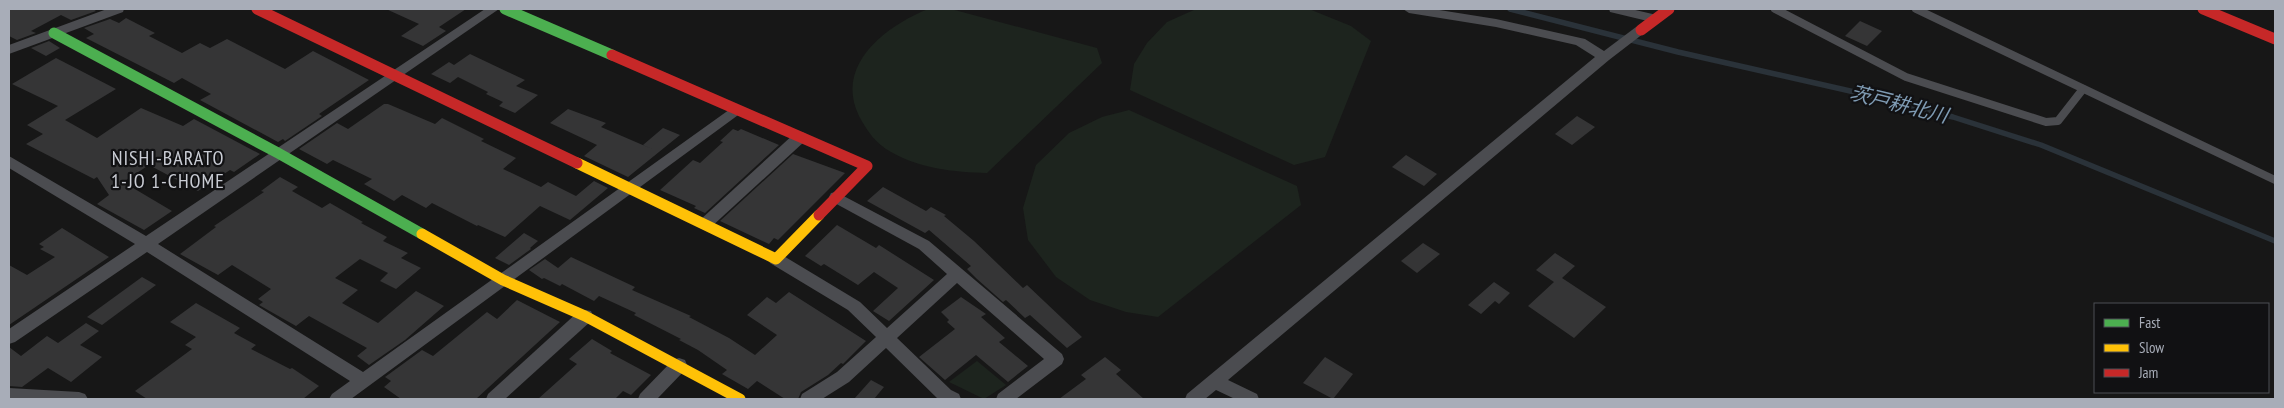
<svg xmlns="http://www.w3.org/2000/svg" width="2284" height="408" font-family="'PT Sans Narrow','Noto Sans JP',sans-serif">
<style>
.green{fill:#1d241e}
.lines{fill:none;stroke-linecap:round;stroke-linejoin:round}
.stream{stroke:#2a3239;stroke-width:5.5}
.building{fill:#353536}
.lane{stroke:#4b4c50;stroke-width:8}
.street{fill:#4b4c50;fill-rule:evenodd}
.fast{stroke:#4caf50;stroke-width:11}
.slow{stroke:#ffc107;stroke-width:11}
.jam{stroke:#c62828;stroke-width:11}
.labels{text-anchor:middle;dominant-baseline:central;stroke-width:4.5;stroke-linejoin:round;paint-order:stroke}
.water-label{font-size:20px;font-style:italic;fill:#7f9bb3;stroke:#111113}
.neighbourhood-label{font-size:20px;letter-spacing:1px;fill:#c9ccd4;stroke:#111113}
</style>
<rect width="100%" height="100%" fill="#171717"/>
<g class="green">
<path d="M928,9H951L1097,48L1102,63L987,173C954,172 921,169 891,152C876,144 867,131 859,116C834,65 886,26 928,9Z"/>
<polygon points="1196,9 1309,9 1351,26 1371,41 1325,157 1294,165 1130,90 1134,64 1147,43 1167,22"/>
<polygon points="1129,110 1297,186 1301,205 1158,317 1126,312 1090,300 1056,277 1028,240 1023,208 1036,165 1069,133 1102,117"/>
<polygon points="977,361 1006,385 984,399 949,382"/>
</g>
<g class="lines">
<polyline class="stream" points="1510,9 1678,52 1881,98 1953,117 2041,145 2275,241"/>
</g>
<g class="building">
<polygon points="9,9 93,9 96,11 71,20 61,15 31,31 36,33 17,40 9,36"/>
<polygon points="386,9 466,9 439,27 446,31 423,46 401,36 419,24"/>
<polygon points="126,18 155,33 149,36 182,53 200,43 210,48 227,39 285,69 313,51 369,80 319,114 322,116 285,141 283,139 278,142 200,100 211,94 182,78 174,83 86,38 94,34 84,28 110,19 119,23"/>
<polygon points="1860,21 1882,31 1867,46 1845,36"/>
<polygon points="49,41 60,48 46,56 31,48"/>
<polygon points="470,54 525,80 516,86 538,95 515,113 499,106 503,102 486,94 488,92 458,77 450,83 431,74 449,62 454,65"/>
<polygon points="56,58 116,89 65,120 97,138 141,108 183,126 194,119 260,154 234,172 230,170 198,191 149,165 123,182 172,211 144,230 97,204 109,195 97,177 94,179 26,144 43,134 27,125 58,106 12,84"/>
<polygon points="384,104 388,104 435,124 442,118 484,139 481,141 516,158 503,169 541,187 548,182 576,196 594,181 608,188 570,220 540,206 505,237 478,225 477,226 432,203 426,208 402,195 394,201 364,184 372,179 333,160 327,164 299,149 337,123 348,129"/>
<polygon points="568,109 606,123 601,127 652,149 643,145 663,128 680,135 628,177 584,156 597,145 550,123"/>
<polygon points="1577,116 1595,127 1572,145 1555,134"/>
<polygon points="733,129 738,131 741,129 779,145 705,213 694,208 696,206 660,190 693,160 700,163 723,142 720,141"/>
<polygon points="793,154 845,173 778,240 774,238 769,244 720,221"/>
<polygon points="1406,155 1437,174 1424,186 1392,167"/>
<polygon points="280,177 298,187 292,191 322,208 330,203 363,222 361,223 387,237 383,241 408,253 401,258 421,268 396,289 380,281 388,273 360,259 335,278 358,290 342,303 378,323 416,291 444,306 405,340 369,365 357,356 367,348 309,316 296,326 259,305 263,302 258,299 271,289 232,265 218,275 180,254 216,227 214,226 264,192 261,191"/>
<polygon points="883,187 926,211 931,207 946,215 944,216 974,241 1023,288 1027,285 1082,337 1067,348 1030,315 1025,318 1006,300 1003,302 977,279 967,269 971,266 929,230 925,233 867,201"/>
<polygon points="837,225 876,248 879,245 934,280 889,321 873,311 898,288 874,272 858,285 824,264 821,266 805,256"/>
<polygon points="62,228 109,257 9,325 9,265 27,275 55,257 40,249 44,247 39,244"/>
<polygon points="524,233 538,241 530,248 531,249 509,265 495,258"/>
<polygon points="1423,243 1440,254 1417,273 1401,261"/>
<polygon points="1555,253 1575,266 1562,278 1606,307 1574,338 1528,306 1554,282 1536,270"/>
<polygon points="571,257 635,287 632,290 691,316 689,317 729,338 755,355 777,335 747,315 767,297 776,303 789,292 866,341 843,364 841,363 828,375 801,392 798,399 785,399 757,381 748,389 722,374 727,370 698,350 679,340 681,339 634,315 636,313 599,296 594,301 562,284 560,286 544,278 542,279 529,270 545,259 558,268"/>
<polygon points="142,277 156,285 102,325 87,317"/>
<polygon points="1494,282 1510,293 1499,304 1495,301 1481,314 1468,305"/>
<polygon points="961,297 986,314 981,317 1005,338 999,342 1028,366 1008,382 976,355 945,380 919,357 955,329 947,322 949,320 941,312"/>
<polygon points="517,300 560,322 476,399 401,399 384,387 391,381 385,377 422,350 433,356 487,312 497,319"/>
<polygon points="196,303 240,328 234,333 256,345 251,349 290,369 292,368 319,386 303,399 147,399 135,391 192,349 185,345 196,337 170,322"/>
<polygon points="86,323 99,331 80,345 102,357 71,382 48,368 22,387 9,386 9,347 21,356 47,336 58,343"/>
<polygon points="592,339 612,351 610,353 651,375 631,395 623,391 615,399 538,399 577,364 569,359"/>
<polygon points="1105,357 1121,370 1116,374 1144,399 1059,399 1086,379 1081,375"/>
<polygon points="1325,357 1353,374 1333,399 1303,383"/>
<polygon points="871,380 884,387 874,399 854,399"/>
</g>
<g class="lines">
<g class="lane">
<polyline points="1775,9 1906,77 2046,122 2058,121 2083,89"/>
<polyline points="1916,9 2275,180"/>
</g>
<g class="street">
<polygon points="107,9 124,9 123,12 9,54 9,45"/>
<polygon points="485,9 499,9 158,244 363,372 733,107 743,107 745,110 351,399 329,399 332,394 350,381 147,252 15,342 9,344 9,329 135,244 9,168 9,156 146,236"/>
<polygon points="1403,9 1433,9 1496,19 1585,39 1604,51 1636,27 1641,26 1648,30 1609,60 1228,380 1257,394 1259,399 1235,399 1216,390 1205,399 1185,399 1187,394 1595,57 1576,45 1496,27 1409,13"/>
<polygon points="1609,9 1631,9 1661,16 1662,19 1656,23 1610,12"/>
<polygon points="800,132 805,133 807,137 805,141 710,228 705,230 700,228 697,224 700,220 795,133"/>
<polygon points="836,192 929,241 1062,354 1064,359 1062,364 1016,399 996,399 998,394 1044,359 957,283 897,338 951,390 959,394 961,399 938,399 886,348 849,382 822,399 800,399 802,394 837,372 876,337 848,310 770,263 768,259 770,255 776,253 782,255 860,302 887,328 947,274 919,249 831,201 829,197 831,193"/>
<polygon points="585,310 591,311 593,316 591,321 505,399 486,399 488,394 579,311"/>
<polygon points="679,358 685,360 687,365 685,370 657,399 638,399 640,394 673,360"/>
<polygon points="9,388 79,392 85,394 88,399 9,399"/>
</g>
<g class="fast">
<polyline points="505,9 612,55"/>
<polyline points="54,33 278,153 422,234"/>
</g>
<g class="slow">
<polyline points="577,163 776,259 819,215"/>
<polyline points="422,234 503,280 585,316 740,399"/>
</g>
<g class="jam">
<polyline points="257,9 577,163"/>
<polyline points="2203,9 2275,39"/>
<polyline points="1641,30 1669,9"/>
<polyline points="612,55 867,166 819,215"/>
</g>
</g>
<g class="labels">
<g class="water-label">
<text transform="translate(1899 104) rotate(14)">茨戸耕北川</text>
</g>
<g class="neighbourhood-label">
<text x="168" y="158">NISHI-BARATO<tspan x="168" dy="23">1-JO 1-CHOME</tspan></text>
</g>
</g>
<rect width="2284" height="408" fill="none" stroke="#a8adb8" stroke-width="20"/>
<rect x="2094" y="303" width="175" height="90" fill="#111113" stroke="#4d4f55"/>
<rect x="2104" y="319" width="25" height="8" fill="#4caf50" stroke="#4d4f55"/>
<text x="2139" y="328" font-size="15" fill="#a8adb8">Fast</text>
<rect x="2104" y="344" width="25" height="8" fill="#ffc107" stroke="#4d4f55"/>
<text x="2139" y="353" font-size="15" fill="#a8adb8">Slow</text>
<rect x="2104" y="369" width="25" height="8" fill="#c62828" stroke="#4d4f55"/>
<text x="2139" y="378" font-size="15" fill="#a8adb8">Jam</text>
</svg>
